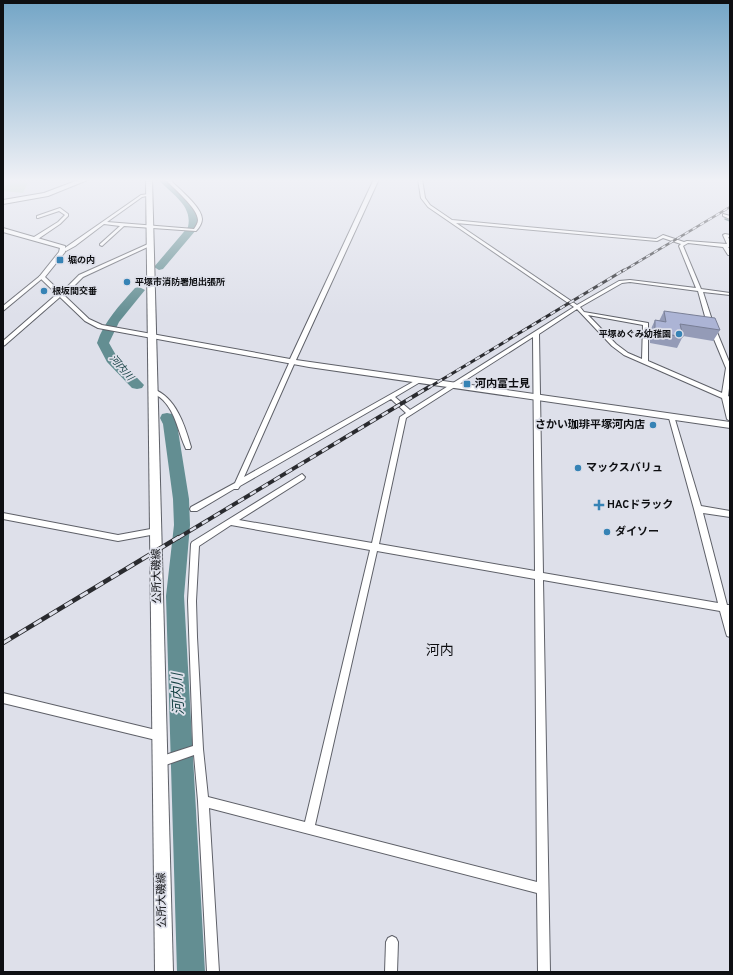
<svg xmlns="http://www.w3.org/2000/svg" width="733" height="975" font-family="Overpass,'Noto Sans JP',sans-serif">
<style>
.green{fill:#c7dac3}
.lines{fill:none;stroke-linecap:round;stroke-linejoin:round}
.stream{stroke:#4a686c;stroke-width:1.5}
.river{fill:#638e92;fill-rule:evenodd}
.minor-casing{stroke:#5e6068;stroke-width:2}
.tertiary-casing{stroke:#5e6068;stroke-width:2}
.secondary-casing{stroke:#5e6068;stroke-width:2}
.primary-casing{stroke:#5e6068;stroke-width:2}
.minor{fill:#fff;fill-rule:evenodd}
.tertiary{fill:#fff;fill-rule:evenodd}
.secondary{fill:#fff;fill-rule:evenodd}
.primary{fill:#fff;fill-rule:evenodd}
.rail-far3-casing{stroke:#2a2b2f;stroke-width:2.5}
.rail-far2-casing{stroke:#2a2b2f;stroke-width:3}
.rail-far1-casing{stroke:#2a2b2f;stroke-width:4}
.rail-casing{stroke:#2a2b2f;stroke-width:4.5}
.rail-far3{stroke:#dee0ea;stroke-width:1.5;stroke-dasharray:4.5;stroke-linecap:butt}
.rail-far2{stroke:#dee0ea;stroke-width:2;stroke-dasharray:5.5;stroke-linecap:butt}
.rail-far1{stroke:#dee0ea;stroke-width:2.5;stroke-dasharray:7;stroke-linecap:butt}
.rail{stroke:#dee0ea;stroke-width:3;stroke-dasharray:9;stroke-linecap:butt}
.wall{fill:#949bb7}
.building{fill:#acb4d5;stroke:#787e95}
.poi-dot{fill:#3683b5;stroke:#dee0ea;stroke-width:1.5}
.labels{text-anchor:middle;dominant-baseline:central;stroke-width:3.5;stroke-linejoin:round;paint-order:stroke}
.far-poi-label{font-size:9px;font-weight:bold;fill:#0e0f12;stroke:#dee0ea;text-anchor:start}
.far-water-label{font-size:10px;font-style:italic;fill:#194346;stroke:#dee0ea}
.poi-label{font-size:11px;font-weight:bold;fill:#0e0f12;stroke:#dee0ea;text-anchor:start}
.street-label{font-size:11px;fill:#0e0f12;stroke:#dee0ea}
.near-neighbourhood-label{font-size:14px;fill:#0e0f12;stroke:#dee0ea}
.near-water-label{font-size:14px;font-style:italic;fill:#194346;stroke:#dee0ea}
</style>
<rect width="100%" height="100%" fill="#dee0ea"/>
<polygon class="green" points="3,179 42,179 41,182 35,180 28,182 23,193 3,191 3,187 9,184 3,181"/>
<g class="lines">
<polyline class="stream" points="725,219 730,221"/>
<g class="river">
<path d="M158,179H167L193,205L198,214L199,221L196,230L163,269L159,270L154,267L188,227C193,205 171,194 158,179Z"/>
<path d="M139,287L145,290L119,322L109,343L117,357L144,385L142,388L137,389L132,388L107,362L97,343C104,321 120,305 135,288Z"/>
<polygon points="167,413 172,414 177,424 189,499 190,525 184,596 205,972 177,972 166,596 174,525 173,499 163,424 160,418 162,414"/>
</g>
<defs>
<g id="minor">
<path d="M165,179H169C178,188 202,207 202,219C202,223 199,228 196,231L124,226L102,246L100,245V244L120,226L104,224L75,246L66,251L62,250L141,195L149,194L151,195L142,197L107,222L194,229C196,226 198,223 198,220C198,208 173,188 165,179Z"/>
<path d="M418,179H422L425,198L430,205L452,220L656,239L663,235L684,242L687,241L727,244L723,235L725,234L730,235V237H728L730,241V247H728L730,250V255H728L723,247L688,243L683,246L701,289L730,293V295L703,292L712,320L730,364V381L728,396L730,397V401H729L730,421L727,419L722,398L624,355L612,346L577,309L539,334L543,573L718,603L694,509L669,418L672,416H674L701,506L730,511V517L703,513L727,605H730V613H729L730,637L727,636L726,633L720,611L543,580L550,972H538L537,893L209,808L219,972H207L198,801L194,755L160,767L156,766L155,762L156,758L193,746L188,601L191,544L192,542L302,474L305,477L304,479L239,520L372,543L400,417L406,413L391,399L240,486L238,489H234L197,511H191L190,509L191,507L235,483L290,361L292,360L295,362L244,477L418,379H422V381L395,397L410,410L574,307L428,207L421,198ZM456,223L657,241L663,238L681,244L679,246L696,288L630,280L619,281L577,305ZM630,282L698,291L706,320L726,368L722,393L648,361V323L584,312L580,307L622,283ZM588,315L643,325L642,359L628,353L616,344ZM533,337L535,571L379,544L406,418ZM231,525L370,550L305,822L208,797L203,749L197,637L196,601L199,546ZM377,551L535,579L537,882L315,825Z"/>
<polygon points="60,208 68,214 68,216 60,224 38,239 34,239 34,237 58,222 65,215 59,211 38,218 37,218 37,216"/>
<polygon points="723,214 730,216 730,219 723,216"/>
<polygon points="148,244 152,245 83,277 63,297 60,297 5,345 3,346 3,341 57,294 60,294 79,275"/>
<polygon points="40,276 44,277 3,311 3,306"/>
<path d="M153,389C176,397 185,426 191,447L190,449H186C178,432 176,413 163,400C159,396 154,394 150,391Z"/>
<polygon points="3,513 118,535 156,528 159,529 160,531 159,533 156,534 118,541 3,519"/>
<polygon points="3,693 160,731 163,733 165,736 163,739 160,741 3,703"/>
<polygon points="392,936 396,938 398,942 397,972 385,972 386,942 388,938"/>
</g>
<polygon id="tertiary" points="374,179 379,179 296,360 730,422 730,428 309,367 98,328 85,321 39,277 59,252 60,248 3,232 3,228 65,246 65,252 45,277 89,319 102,325 290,359"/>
<polygon id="secondary" points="146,179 152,179 173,972 155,972"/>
<polygon id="primary" points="81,179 90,179 48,196 3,204 3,200 44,193"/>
</defs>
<use href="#minor" class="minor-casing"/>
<use href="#tertiary" class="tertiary-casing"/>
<use href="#secondary" class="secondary-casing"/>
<use href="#primary" class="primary-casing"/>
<use href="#minor" class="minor"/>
<use href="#tertiary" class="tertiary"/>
<use href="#secondary" class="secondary"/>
<use href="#primary" class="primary"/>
<defs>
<polyline id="rail-far3" points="623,271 730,207"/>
<polyline id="rail-far2" points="428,388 624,270"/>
<polyline id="rail-far1" points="178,538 429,387"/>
<polyline id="rail" points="3,643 179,537"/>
</defs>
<use href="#rail-far3" class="rail-far3-casing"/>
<use href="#rail-far2" class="rail-far2-casing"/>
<use href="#rail-far1" class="rail-far1-casing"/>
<use href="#rail" class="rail-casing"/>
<use href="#rail-far3" class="rail-far3"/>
<use href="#rail-far2" class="rail-far2"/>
<use href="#rail-far1" class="rail-far1"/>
<use href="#rail" class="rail"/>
</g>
<polygon class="wall" points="664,311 720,330 713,341 683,336 677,348 650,343 650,331 655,320 659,321"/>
<polygon class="building" points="664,311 715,318 720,330 680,324 683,337 655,332 655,320 666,322"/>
<linearGradient id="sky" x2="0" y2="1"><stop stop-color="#73a5c6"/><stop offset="0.57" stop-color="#f0f1f6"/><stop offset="1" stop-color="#f0f1f6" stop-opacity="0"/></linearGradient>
<rect width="733" height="316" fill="url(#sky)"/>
<g class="poi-dot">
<rect x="56" y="256" width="8" height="8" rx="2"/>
<circle cx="127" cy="282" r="4"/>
<circle cx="44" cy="291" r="4"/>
<circle cx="679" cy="334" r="4"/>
<rect x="463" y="380" width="8" height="8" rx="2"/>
<circle cx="653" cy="425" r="4"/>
<circle cx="578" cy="468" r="4"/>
<path d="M597 499h4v4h4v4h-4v4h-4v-4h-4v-4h4z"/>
<circle cx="607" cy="532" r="4"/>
</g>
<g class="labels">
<g class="far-poi-label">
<text x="68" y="260">堀の内</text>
<text x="135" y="282">平塚市消防署旭出張所</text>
<text x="52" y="291">根坂間交番</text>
<text x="671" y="334" text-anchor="end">平塚めぐみ幼稚園</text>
</g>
<g class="far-water-label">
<text transform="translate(121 368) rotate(49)">河内川</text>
</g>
<g class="poi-label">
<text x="475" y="384">河内富士見</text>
<text x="645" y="425" text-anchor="end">さかい珈琲平塚河内店</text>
<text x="586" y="468">マックスバリュ</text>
<text x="607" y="505">HACドラック</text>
<text x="615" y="532">ダイソー</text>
</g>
<g class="street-label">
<text transform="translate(157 576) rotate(-91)">公所大磯線</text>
<text transform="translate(162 900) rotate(-91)">公所大磯線</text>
</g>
<g class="near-neighbourhood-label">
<text x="440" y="651">河内</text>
</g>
<g class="near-water-label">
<text transform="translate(179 694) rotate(-92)">河内川</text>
</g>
</g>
<rect width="733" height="975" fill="none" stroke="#0e0f12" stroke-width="8"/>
</svg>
